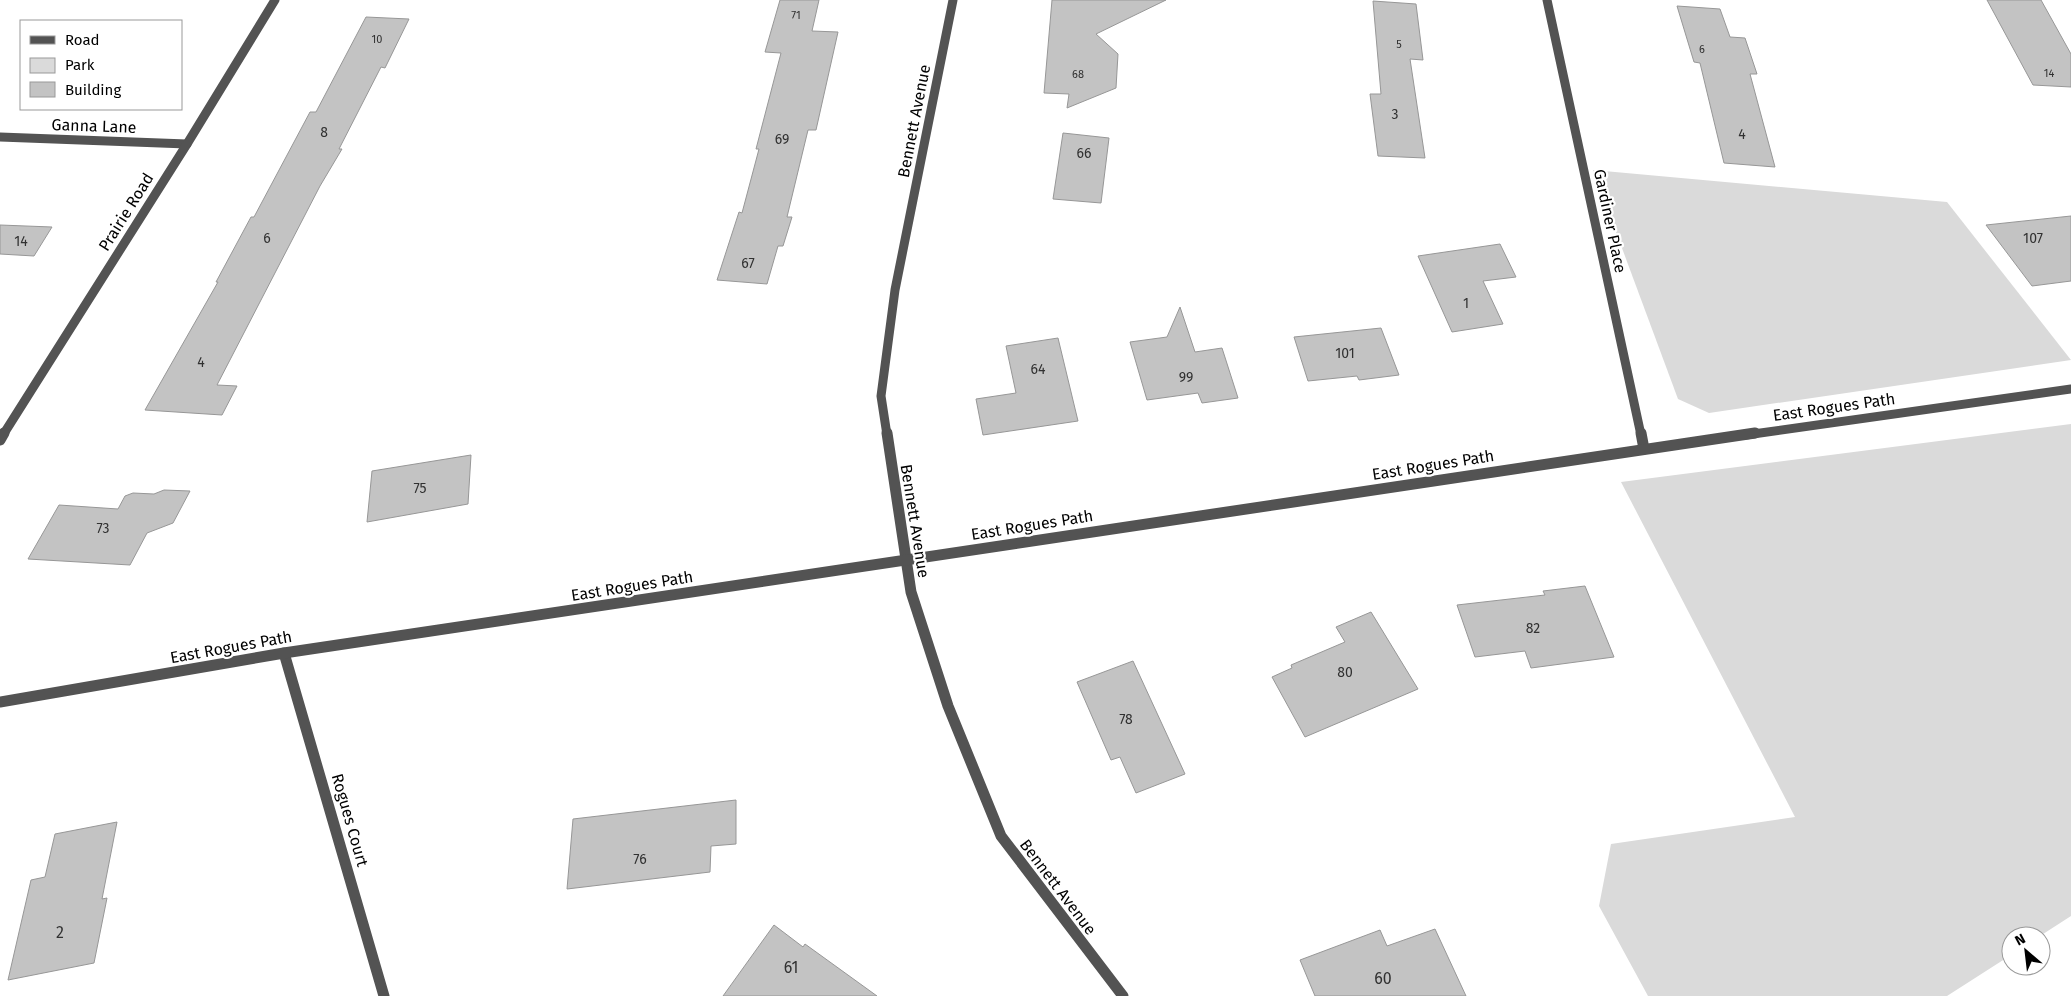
<svg xmlns="http://www.w3.org/2000/svg" width="2071" height="996" font-family="'Fira Sans',sans-serif">
<style>
.green{fill:#dadada}
.building{fill:#c3c3c3;stroke:#979797}
.lines{fill:none;stroke-linecap:round;stroke-linejoin:round}
.minor-far1{stroke:#535353;stroke-width:9}
.minor{stroke:#535353;stroke-width:11}
.tertiary-far1{stroke:#535353;stroke-width:9}
.tertiary{stroke:#535353;stroke-width:11}
.labels{text-anchor:middle;dominant-baseline:central;stroke-width:4.5;stroke-linejoin:round;paint-order:stroke}
.far-number-label{font-size:11px;fill:#313131}
.number-label{font-size:14px;fill:#313131}
.street-label{font-size:16px;fill:#000;stroke:#fff}
.near-number-label{font-size:16px;fill:#313131}
</style>
<rect width="100%" height="100%" fill="#fff"/>
<g class="green">
<polygon points="1593,170 1947,202 2071,360 1709,413 1678,399"/>
<polygon points="2071,424 2071,916 2040,936 2011,936 2011,955 1947,996 1648,996 1599,906 1611,844 1795,817 1621,482"/>
</g>
<g class="building">
<polygon points="780,0 819,0 812,31 838,32 816,130 808,130 787,217 792,217 783,246 778,246 767,284 717,280 739,212 742,213 759,149 756,149 781,53 765,52"/>
<polygon points="1052,0 1166,0 1096,34 1118,54 1116,88 1067,108 1069,94 1044,93"/>
<polygon points="1987,0 2041,0 2071,54 2071,87 2033,85"/>
<polygon points="1373,1 1416,4 1423,60 1410,59 1425,158 1378,156 1370,94 1381,94"/>
<polygon points="1677,6 1720,9 1730,37 1745,38 1757,74 1750,74 1775,167 1724,163 1700,63 1694,62"/>
<polygon points="366,17 409,19 385,68 381,67 339,149 342,149 320,186 217,385 237,386 222,415 145,410 218,282 216,282 251,217 254,217 310,112 316,112"/>
<polygon points="1063,133 1109,138 1101,203 1053,199"/>
<polygon points="2071,216 2071,281 2032,286 1986,225"/>
<polygon points="0,225 52,227 34,256 0,254"/>
<polygon points="1500,244 1516,277 1483,281 1503,324 1452,332 1418,256"/>
<polygon points="1180,307 1195,352 1222,348 1238,398 1202,403 1198,393 1147,400 1130,342 1167,337"/>
<polygon points="1381,328 1399,375 1359,380 1357,376 1308,381 1294,337"/>
<polygon points="1058,338 1078,421 983,435 976,399 1016,393 1006,346"/>
<polygon points="471,455 468,504 367,522 372,471"/>
<polygon points="164,490 190,491 173,523 147,533 130,565 28,559 59,505 118,509 125,496 133,493 154,494"/>
<polygon points="1585,586 1614,657 1531,668 1525,651 1475,657 1457,605 1545,595 1543,591"/>
<polygon points="1371,612 1418,689 1305,737 1272,677 1292,668 1291,665 1345,642 1336,627"/>
<polygon points="1133,661 1185,774 1136,793 1120,757 1111,760 1077,682"/>
<polygon points="736,800 736,844 711,846 710,872 567,889 573,819"/>
<polygon points="117,822 102,899 107,898 94,963 8,980 31,880 45,877 55,834"/>
<polygon points="774,925 803,947 805,944 877,996 723,996"/>
<polygon points="1435,929 1466,996 1315,996 1300,960 1380,930 1387,946"/>
</g>
<g class="lines">
<g class="minor-far1">
<polyline points="1547,0 1641,435"/>
<polyline points="0,137 187,144"/>
<polyline points="3,435 187,144 275,0"/>
<polyline points="887,435 881,396 895,290 953,0"/>
</g>
<g class="minor">
<polyline points="887,433 911,592 948,706 1001,836 1123,996"/>
<polyline points="1641,433 1644,449"/>
<polyline points="0,440 4,433"/>
<polyline points="284,653 384,996"/>
</g>
<polyline class="tertiary-far1" points="1746,435 2071,389"/>
<polyline class="tertiary" points="0,702 284,653 1755,433"/>
</g>
<g class="labels">
<g class="far-number-label">
<text x="796" y="15">71</text>
<text x="377" y="39">10</text>
<text x="1399" y="44">5</text>
<text x="1702" y="49">6</text>
<text x="2049" y="73">14</text>
<text x="1078" y="74">68</text>
</g>
<g class="number-label">
<text x="1395" y="114">3</text>
<text x="324" y="132">8</text>
<text x="1742" y="134">4</text>
<text x="782" y="139">69</text>
<text x="1084" y="153">66</text>
<text x="267" y="238">6</text>
<text x="2033" y="238">107</text>
<text x="21" y="241">14</text>
<text x="748" y="263">67</text>
<text x="1466" y="303">1</text>
<text x="1345" y="353">101</text>
<text x="201" y="362">4</text>
<text x="1038" y="369">64</text>
<text x="1186" y="377">99</text>
<text x="420" y="488">75</text>
<text x="103" y="528">73</text>
<text x="1533" y="628">82</text>
<text x="1345" y="672">80</text>
<text x="1126" y="719">78</text>
<text x="640" y="859">76</text>
</g>
<g class="street-label">
<text transform="translate(914 121) rotate(-79)">Bennett Avenue</text>
<text transform="translate(94 126) rotate(2)">Ganna Lane</text>
<text transform="translate(126 212) rotate(-58)">Prairie Road</text>
<text transform="translate(1610 221) rotate(78)">Gardiner Place</text>
<text transform="translate(1834 407) rotate(-8)">East Rogues Path</text>
<text transform="translate(1433 465) rotate(-9)">East Rogues Path</text>
<text transform="translate(915 521) rotate(81)">Bennett Avenue</text>
<text transform="translate(1032 525) rotate(-9)">East Rogues Path</text>
<text transform="translate(632 586) rotate(-9)">East Rogues Path</text>
<text transform="translate(231 647) rotate(-10)">East Rogues Path</text>
<text transform="translate(350 820) rotate(74)">Rogues Court</text>
<text transform="translate(1058 887) rotate(53)">Bennett Avenue</text>
</g>
<g class="near-number-label">
<text x="60" y="932">2</text>
<text x="791" y="967">61</text>
<text x="1383" y="978">60</text>
</g>
</g>
<rect x="20" y="20" width="162" height="90" fill="#ffffff" stroke="#999999"/>
<rect x="30" y="36" width="25" height="8" fill="#535353" stroke="#999999"/>
<text x="65" y="45" font-size="15" fill="#000000">Road</text>
<rect x="30" y="58" width="25" height="15" fill="#dadada" stroke="#999999"/>
<text x="65" y="70" font-size="15" fill="#000000">Park</text>
<rect x="30" y="82" width="25" height="15" fill="#c3c3c3" stroke="#999999"/>
<text x="65" y="95" font-size="15" fill="#000000">Building</text>
<g transform="translate(2026 951) rotate(332)"><circle r="24" fill="#ffffff" stroke="#999999"/>
<path d="M0-4L9 19L0 12L-9 19Z" fill="#000000"/>
<text y="-8" font-size="14" font-weight="bold" text-anchor="middle" fill="#000000">N</text>
</g>
</svg>
